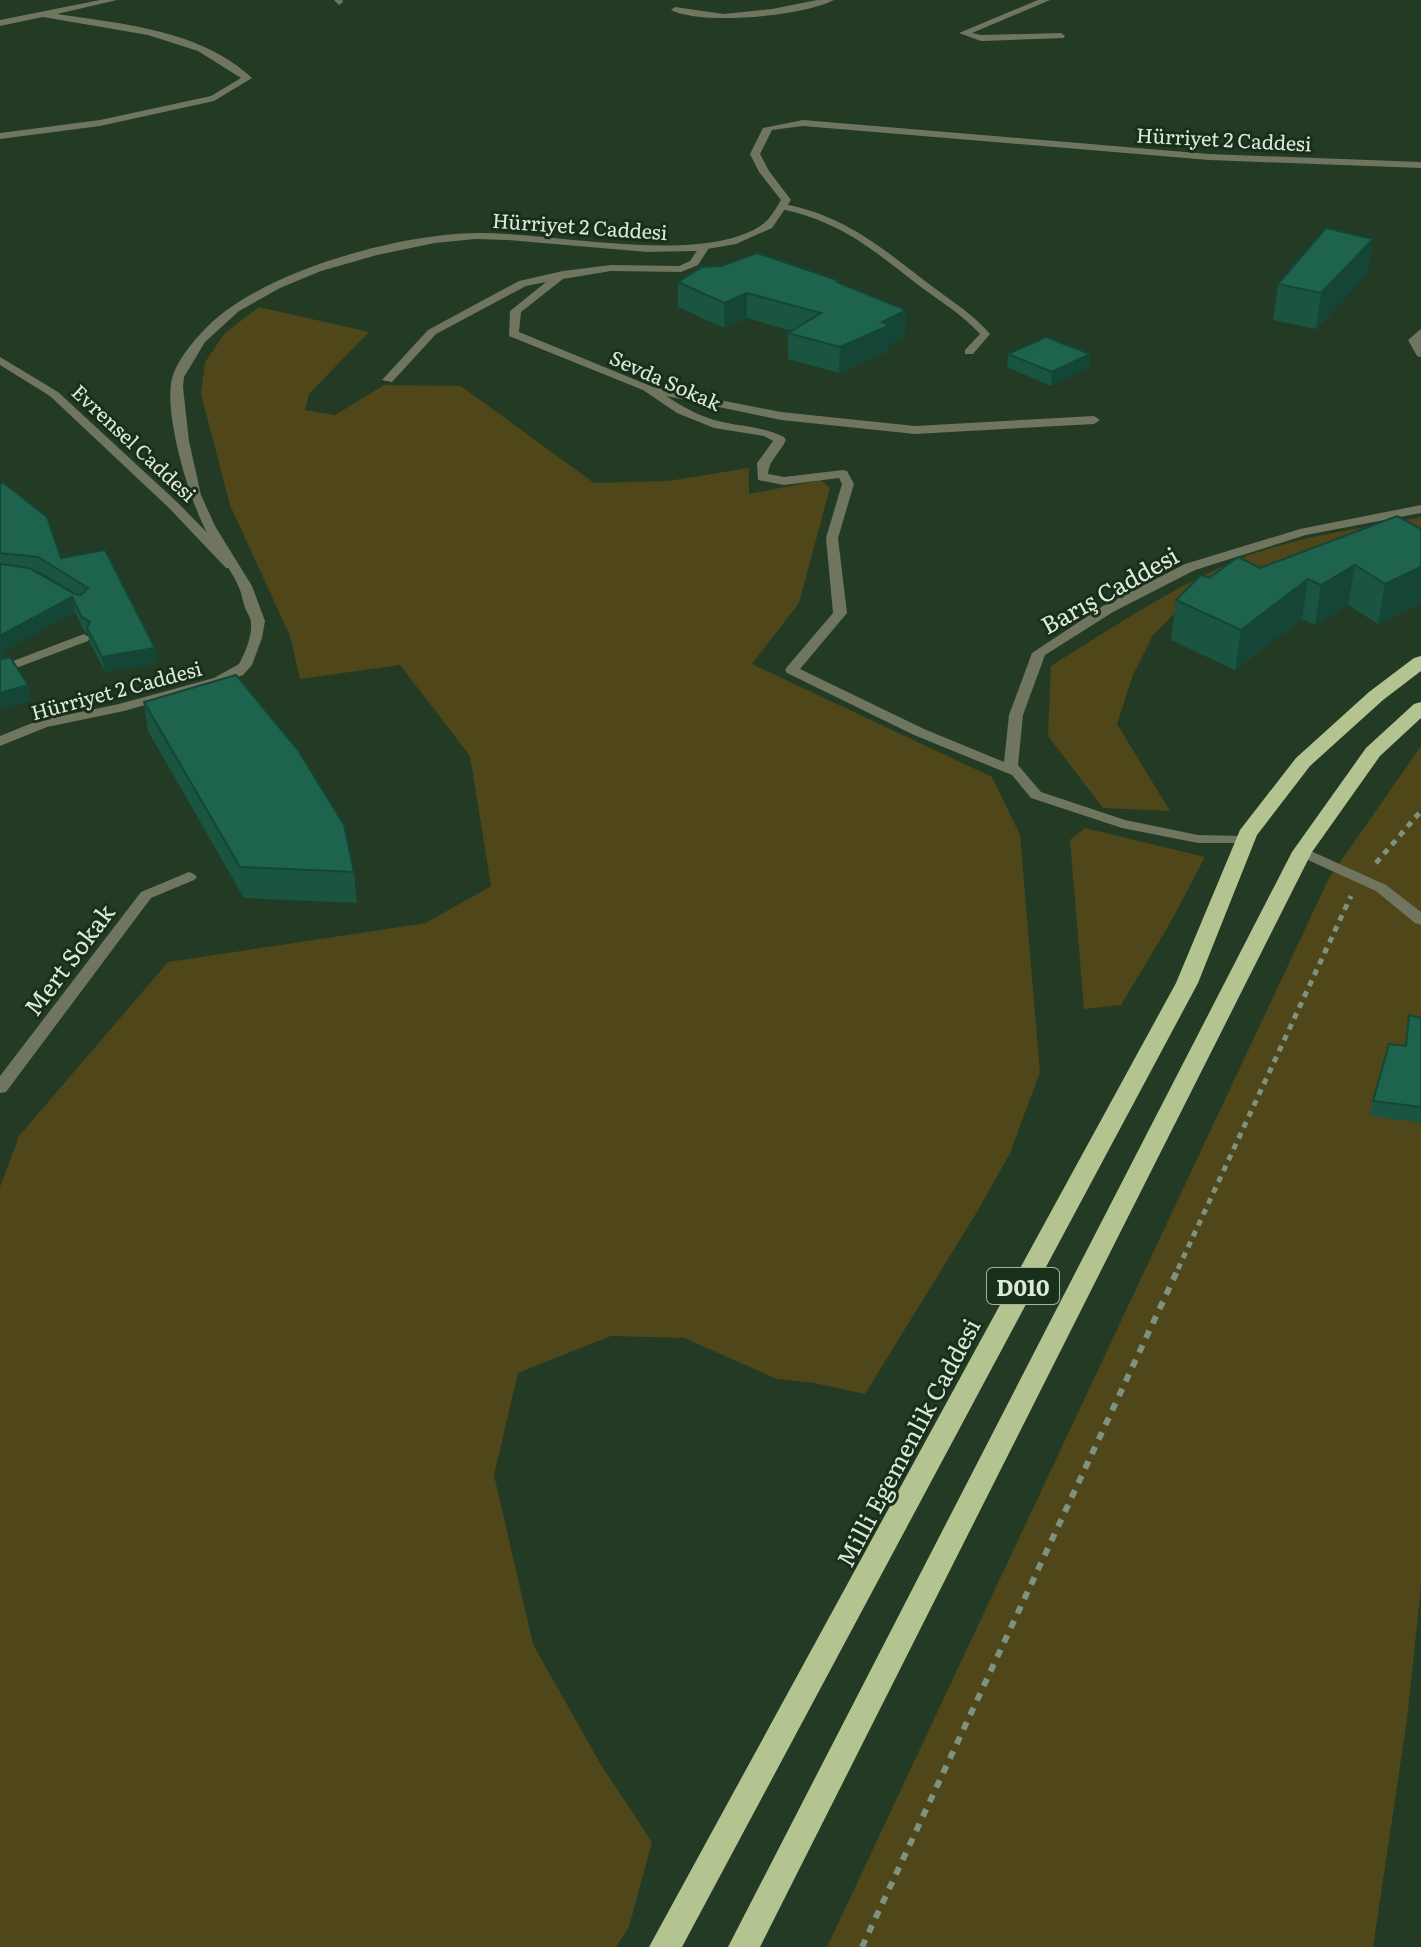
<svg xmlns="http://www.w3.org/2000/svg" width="1421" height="1947" font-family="Literata,serif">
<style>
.green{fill:#4f4619}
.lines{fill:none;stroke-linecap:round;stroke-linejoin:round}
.path-far1{stroke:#7f9280;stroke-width:5;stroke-dasharray:6 6;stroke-linecap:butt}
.path{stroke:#7f9280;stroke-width:6;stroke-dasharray:8 8;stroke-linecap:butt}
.service{fill:#6f755f;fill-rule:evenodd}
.minor{fill:#6f755f;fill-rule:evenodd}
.tertiary{fill:#6f755f;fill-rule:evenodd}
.trunk{fill:#b4c491;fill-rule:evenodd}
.wall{fill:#1a5542;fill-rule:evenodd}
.shaded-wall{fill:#154536}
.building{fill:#1e634d;stroke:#154536;stroke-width:2}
.labels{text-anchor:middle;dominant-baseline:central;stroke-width:6;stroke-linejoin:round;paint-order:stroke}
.far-street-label{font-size:20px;fill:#dceadc;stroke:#192f1a}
.shield{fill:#192f1a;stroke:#a2b2a2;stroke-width:2}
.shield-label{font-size:22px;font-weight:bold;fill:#dceadc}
.street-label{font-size:24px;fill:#dceadc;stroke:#192f1a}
</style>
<rect width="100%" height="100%" fill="#233a24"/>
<g class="green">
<polygon points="259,307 369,332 309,394 305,410 335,415 384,385 461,386 594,483 668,481 749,468 749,494 821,480 830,488 799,603 752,664 992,777 1020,835 1040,1072 1010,1153 977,1212 865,1394 814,1383 777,1379 684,1338 611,1336 518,1373 494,1475 533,1644 601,1765 652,1842 629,1927 616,1947 0,1947 0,1187 19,1136 168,962 426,923 491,886 470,756 400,665 300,679 290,636 230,505 201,394 205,362 225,333"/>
<path d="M1421,517V544L1213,599L1174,614L1153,635L1133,675L1117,724L1170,811L1103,808L1048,736L1051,666C1112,628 1171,588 1237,560C1294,536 1361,529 1421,517Z"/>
<polygon points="1421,746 1421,1586 1407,1720 1373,1947 827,1947 1329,878"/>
<polygon points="1085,828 1205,857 1169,925 1121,1005 1084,1009 1070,840"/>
</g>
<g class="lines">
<g class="path-far1">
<polyline points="1376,863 1421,811"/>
<polyline points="1178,1269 1351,896"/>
</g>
<polyline class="path" points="862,1947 1179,1267"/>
<g class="service">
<path d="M784,204C847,216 884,250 933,287C953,302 974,315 990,334L973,354H965V350L980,334C963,315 941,302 921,287C873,250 842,222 781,209V205Z"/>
<polygon points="84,634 90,638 88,641 0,674 0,666"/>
</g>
<g class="minor">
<path d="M100,0H117L57,14C123,24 201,30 252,78L214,101L100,126L0,139V133L100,120L211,96L241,78L198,51L148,35L43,17L0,26V20Z"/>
<polygon points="334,0 342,0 343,2 339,5"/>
<path d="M817,0H834C803,16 702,26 671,10L675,7L724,14L772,9Z"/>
<polygon points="1038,0 1050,0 972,33 981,35 1061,33 1065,36 1064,38 981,41 959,33"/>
<path d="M700,246L709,248L698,265L681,272L611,271L563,279L521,312L519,332L653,387L781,412L915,426L1094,416L1100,420L1094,424L915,434L781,420L666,396C683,407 702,418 723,422C744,427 765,427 784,437L786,440C780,453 769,460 768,474L784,477L843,470L847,471L854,484L838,538L847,613L800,669L924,729L1004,762L1009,715L1032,653L1103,606L1185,564L1300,529L1421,505V513L1306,535L1195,570L1113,612L1045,655L1023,715L1018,765L1041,792L1125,820L1198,835L1245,836L1252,840L1250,843H1198L1122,828L1031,798L1012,775L914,735L787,673L785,670L787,667L833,613L826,538L842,484L839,478L784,485L758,480L757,463L773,441L764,436L714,428L677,413L643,390L509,336L510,311L546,282L526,286L436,334L392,382L382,380L428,330L519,281L563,271L611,265L679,266L690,261Z"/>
<polygon points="1421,329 1421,357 1417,356 1408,340"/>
<polygon points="0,357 58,392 177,502 236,562 236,568 226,568 169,508 50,396 0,365"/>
<polygon points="1302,847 1386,885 1421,912 1421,925 1415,923 1376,891 1297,855 1294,852"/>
<polygon points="189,872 194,874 197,877 194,880 151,898 6,1092 0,1093 0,1076 141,892"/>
</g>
<path class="tertiary" d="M803,120L1209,154L1421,162V168L1209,160L803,126L772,130L760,154L769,171L791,200L772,228L736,244L695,251L647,252L507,240L475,239L435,243L377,255L321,271L280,288L239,311L205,342L184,377L183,387L189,441L201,495L215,526L252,586L265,621L262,638L252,665L243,675L223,683L124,711L47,727L0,746V736L37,721L119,704L214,678L239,664C245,653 252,637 251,624C251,617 247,613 245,608C243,602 242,596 240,590C233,572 219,555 210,538C191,507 161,409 173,375C180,355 197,337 212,322C271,269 399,234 477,233C550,232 704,267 763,224C770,219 776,208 781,200L759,172L750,154L763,128Z"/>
<g class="trunk">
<polygon points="1421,656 1421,671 1383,700 1310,766 1257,835 1198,983 682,1947 649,1947 1176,983 1240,830 1296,758 1369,692 1414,658"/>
<polygon points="1421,702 1421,718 1380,756 1312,852 760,1947 728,1947 1292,852 1366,748 1414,704"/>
</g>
</g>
<g class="wall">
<polygon points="1373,239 1367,274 1316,329 1273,320 1278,284"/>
<polygon points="840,281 840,283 905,336 889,344 889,351 839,373 788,359 788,333 791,331 747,318 724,328 678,307 678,282"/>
<polygon points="1008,354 1090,354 1089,368 1051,386 1007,367"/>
<path d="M0,484L61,558L155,648L157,664L105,672L90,643L88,634L84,631L75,612L4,651L5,658L28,685L31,701L0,709ZM35,571L40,572L76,594Z"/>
<polygon points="1421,529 1421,603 1378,624 1348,605 1315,625 1302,619 1235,670 1171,640 1176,600 1209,578 1260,568"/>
<polygon points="144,702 354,872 357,903 244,898 148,731"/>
<polygon points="1409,1015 1421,1018 1421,1123 1370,1116 1373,1101 1405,1046"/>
</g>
<g class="shaded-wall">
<polygon points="1373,239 1367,274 1316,329 1321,293"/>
<polygon points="747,293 747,318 724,328 724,303"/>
<polygon points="906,310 905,336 889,344 889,351 839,373 840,347 882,322"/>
<polygon points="1090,354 1089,368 1051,386 1052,372"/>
<polygon points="1355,565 1348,605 1315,625 1321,585"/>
<polygon points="1421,567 1421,603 1378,624 1385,584"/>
<polygon points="1308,579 1302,619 1235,670 1241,630"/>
<polygon points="72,597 75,612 4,651 6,661 0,663 0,636"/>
<polygon points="155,648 157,664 105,672 102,657"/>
<polygon points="28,685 31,701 0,709 0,693"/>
</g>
<g class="building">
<polygon points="1326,228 1373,239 1321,293 1278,284"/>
<polygon points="757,253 840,281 837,282 906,310 882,322 890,325 840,347 788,333 821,313 747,293 724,303 678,282 702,267 722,266"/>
<polygon points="1046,337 1090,354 1052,372 1008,354"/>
<polygon points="4,483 47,517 61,558 105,550 155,648 102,657 87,628 90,622 81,616 72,597 0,636 0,564 29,568 75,594 81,595 88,588 38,557 0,553 0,484"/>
<polygon points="1397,516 1421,529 1421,567 1385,584 1355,565 1321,585 1308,579 1241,630 1176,600 1201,575 1209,578 1238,557 1260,568"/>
<polygon points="10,657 28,685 0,693 0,660"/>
<polygon points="236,675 298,750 344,825 354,872 240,867 144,702"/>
<polygon points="1409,1015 1421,1018 1421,1107 1373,1101 1389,1044 1406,1046"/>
</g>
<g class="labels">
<g class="far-street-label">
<text transform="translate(1224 138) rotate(3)">Hürriyet 2 Caddesi</text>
<text transform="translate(580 225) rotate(4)">Hürriyet 2 Caddesi</text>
<text transform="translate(666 379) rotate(24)">Sevda Sokak</text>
<text transform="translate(135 442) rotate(43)">Evrensel Caddesi</text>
<text transform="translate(116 689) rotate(-15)">Hürriyet 2 Caddesi</text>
</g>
<rect class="shield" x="987" y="1268" width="72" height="36" rx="6"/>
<g class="shield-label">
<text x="1023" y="1286">D010</text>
</g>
<g class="street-label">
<text transform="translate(1109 589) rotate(-29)">Barış Caddesi</text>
<text transform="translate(68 959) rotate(-53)">Mert Sokak</text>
<text transform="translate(907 1442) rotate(-62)">Milli Egemenlik Caddesi</text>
</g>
</g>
</svg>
